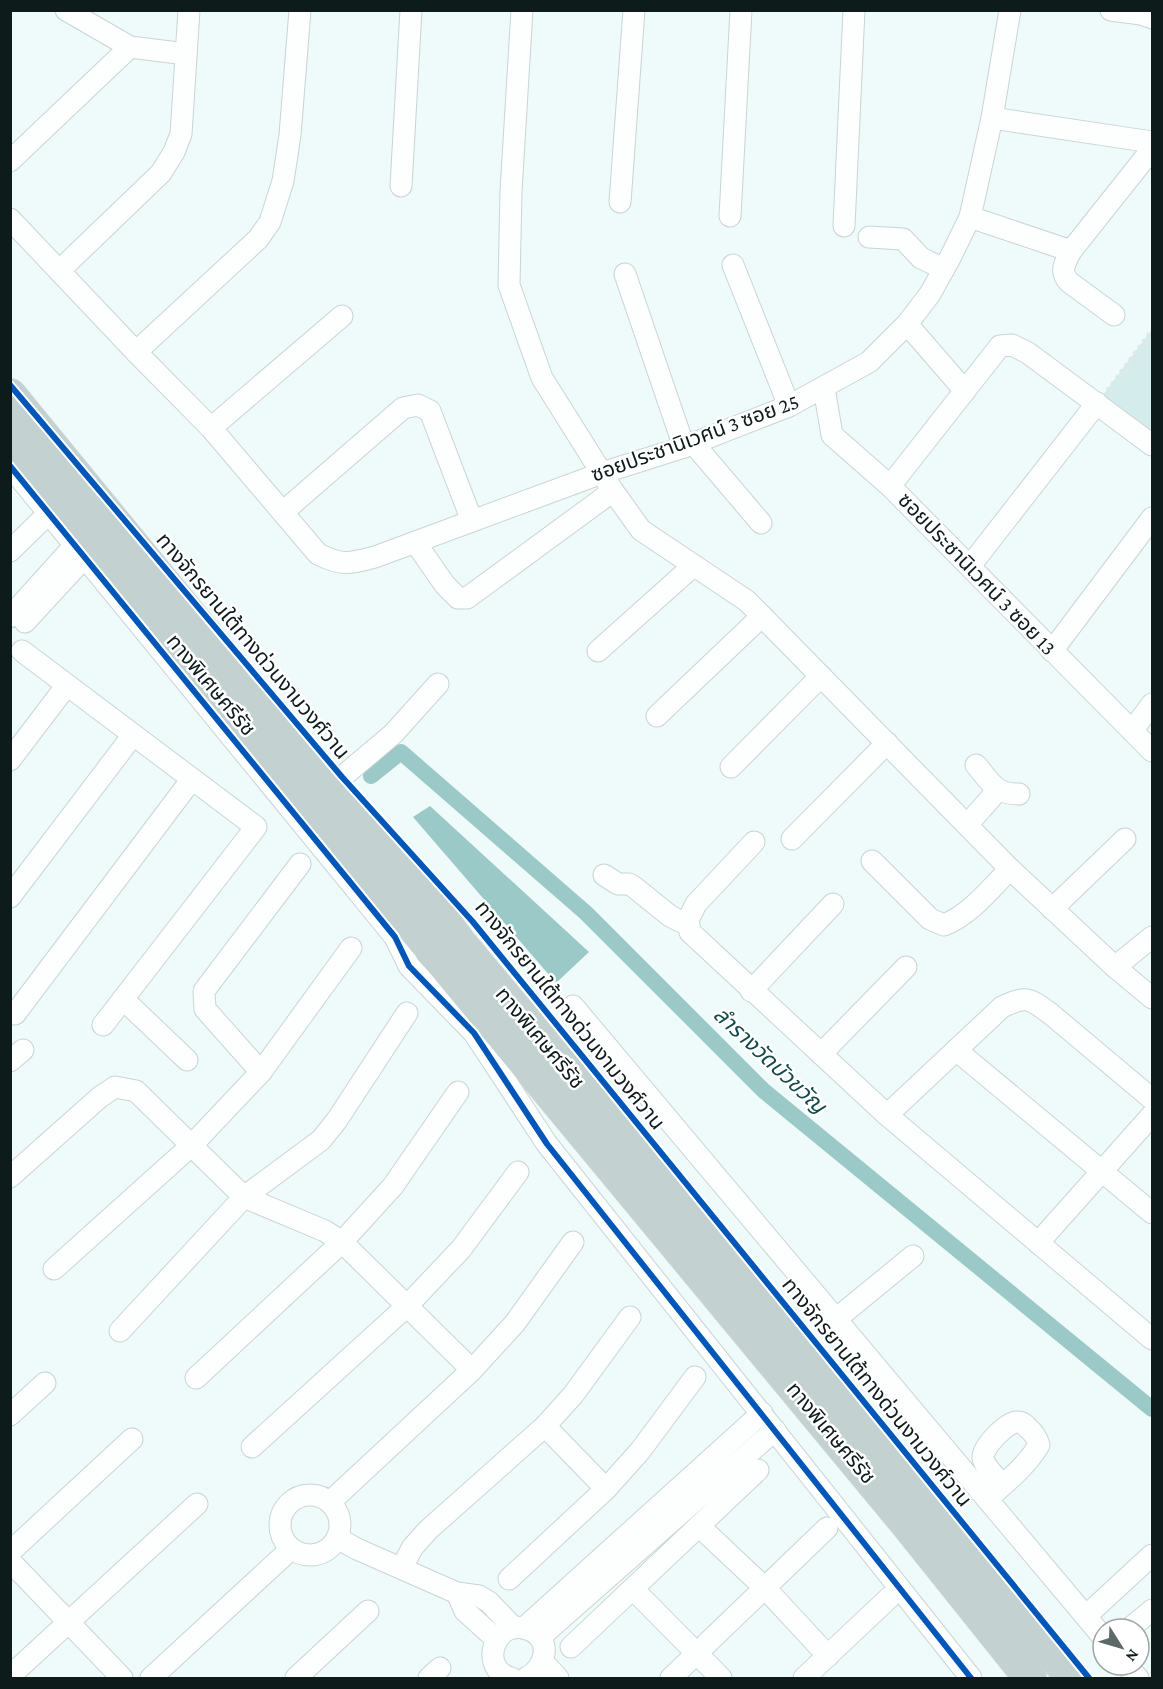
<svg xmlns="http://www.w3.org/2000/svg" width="1163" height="1689" font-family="'Crimson Pro','Noto Sans Thai',serif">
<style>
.green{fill:#d4edec}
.water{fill:#9bc9c8}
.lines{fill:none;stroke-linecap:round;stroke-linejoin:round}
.canal{stroke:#9bc9c8;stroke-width:16}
.minor-casing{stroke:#c9d5d4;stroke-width:23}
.highway-casing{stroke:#ced4d4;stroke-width:34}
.path{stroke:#e1e5e5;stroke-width:3;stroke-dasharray:3 4.5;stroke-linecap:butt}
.minor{stroke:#fdfefe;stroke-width:21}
.highway{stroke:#c3d1d1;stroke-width:32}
.cycleway-casing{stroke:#fff;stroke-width:10}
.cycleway{stroke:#0057b8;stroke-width:6}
.labels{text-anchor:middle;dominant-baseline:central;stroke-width:5;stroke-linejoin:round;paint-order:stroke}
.street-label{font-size:21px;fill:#0e1b1b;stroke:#fff}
.water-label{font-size:22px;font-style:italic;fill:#124949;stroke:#fff}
</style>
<rect width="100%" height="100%" fill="#effafa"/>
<polygon class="green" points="1152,329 1152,445 1097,403"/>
<polygon class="water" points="430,806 589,952 556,983 413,817"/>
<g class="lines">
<polyline class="canal" points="371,776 401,752 586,913 764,1091 1152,1409"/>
<defs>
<g id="minor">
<polyline points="66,10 130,47 186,54"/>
<polyline points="522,10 511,191 509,285 542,378 613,491 641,530 747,601 1010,869 1115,967 1152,998"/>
<polyline points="1111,10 1141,14 1152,18"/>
<polyline points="992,118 1152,142"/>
<polyline points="10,161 130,47"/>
<polyline points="401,186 411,10"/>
<polyline points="620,202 634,10"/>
<polyline points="730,216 741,10"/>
<polyline points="970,217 1071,251"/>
<path d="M10,219L136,352L211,428L318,554C342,566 349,564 375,557L602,473L684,447L789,406L869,362L907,324L930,294L950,258L970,217L992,118L1010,10"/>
<polyline points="844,226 854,10"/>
<polyline points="869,237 903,239 921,258 944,269"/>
<polyline points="733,265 789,406"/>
<polyline points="60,270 161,173 174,152 181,134 189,10"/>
<polyline points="625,274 684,447"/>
<path d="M1114,315L1069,282C1059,271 1065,263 1071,251L1152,149"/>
<polyline points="907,324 965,391"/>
<polyline points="136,352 258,239 270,222 283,181 290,135 300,10"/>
<polyline points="824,388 832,435 890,486 1152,751"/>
<polyline points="211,428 342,316"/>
<polyline points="693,443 761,523"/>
<polyline points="10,466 395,937 409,966 474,1033 547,1144 971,1678"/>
<polyline points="890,486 1000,346 1012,345 1028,353 1152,445"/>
<polyline points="283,512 403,408 418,405 430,411 472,521"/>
<polyline points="415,542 445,585 458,598 467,598 613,491"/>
<polyline points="10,551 49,513"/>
<polyline points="970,566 1097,403"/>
<polyline points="10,617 75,545"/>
<polyline points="25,622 85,557"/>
<polyline points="22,651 256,827 103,1025"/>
<polyline points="598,651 693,566"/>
<polyline points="1052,651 1152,518"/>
<polyline points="657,716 762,616"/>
<polyline points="1132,731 1152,704"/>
<polyline points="10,760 67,685"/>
<path d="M976,765C991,782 994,794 1019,794"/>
<polyline points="731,767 821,676"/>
<polyline points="342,777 393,734 438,684"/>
<polyline points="967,825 998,790"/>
<polyline points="792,839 887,743"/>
<polyline points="754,842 696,904 688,920 690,932 887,1115 1152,1339"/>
<path d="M872,861L930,919L944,925C970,915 990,889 1010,869"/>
<polyline points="604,875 618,884 629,884 634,887 670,916 688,925"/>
<polyline points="10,897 133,735"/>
<polyline points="1052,909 1125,839"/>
<polyline points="1115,967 1152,937"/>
<polyline points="751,991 833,904"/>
<polyline points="123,999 187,1060"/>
<polyline points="573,1006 1103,1637"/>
<polyline points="15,1014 192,779"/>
<polyline points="956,1050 1152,1213"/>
<polyline points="821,1054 906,967"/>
<polyline points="10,1061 23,1050"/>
<polyline points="261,1072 205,1009 204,991 300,864"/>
<path d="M887,1115L1002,1007C1028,995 1029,998 1052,1015L1152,1099"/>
<polyline points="10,1177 100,1097 115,1087 136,1091 244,1197 325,1231 342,1242 472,1370"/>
<polyline points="1038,1243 1152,1115"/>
<polyline points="54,1269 192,1145 261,1072 351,948"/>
<polyline points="836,1319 913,1256"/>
<polyline points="120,1331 244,1197 321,1140 337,1120 407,1013"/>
<polyline points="196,1378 342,1242 393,1186 458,1092"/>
<polyline points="10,1415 45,1383"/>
<polyline points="545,1426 606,1489"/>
<polyline points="252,1447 407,1306 461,1249 518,1172"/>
<circle cx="310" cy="1525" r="30"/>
<path d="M987,1499C1005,1483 1026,1467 1039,1445C1037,1438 1035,1434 1029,1429C1025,1425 1023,1422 1017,1422C1007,1422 982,1447 983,1458C985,1468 996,1477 1003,1485"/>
<polyline points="330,1502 472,1370 515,1323 573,1242"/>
<polyline points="699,1526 765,1588 828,1656"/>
<polyline points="337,1538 357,1549 457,1593 479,1596 489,1602 513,1627"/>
<polyline points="10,1552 132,1439"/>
<polyline points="10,1561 122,1678"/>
<polyline points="402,1568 412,1548 428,1530 545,1426 573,1395 630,1317"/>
<polyline points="509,1579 606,1489 640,1451 695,1377"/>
<polyline points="633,1589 721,1678"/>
<polyline points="457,1593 465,1611 496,1639"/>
<polyline points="1086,1616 1152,1555"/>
<polyline points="524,1628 762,1413"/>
<polyline points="1129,1629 1152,1610"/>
<polyline points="540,1637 775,1430"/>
<polyline points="571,1647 758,1470"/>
<polyline points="543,1662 558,1678"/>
<polyline points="1126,1665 1138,1678"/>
<polyline points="10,1676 197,1504"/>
<polyline points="151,1678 291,1549"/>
<polyline points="296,1678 368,1611"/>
<polyline points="429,1678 440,1668"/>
<path d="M511,1678C478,1669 494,1618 527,1629C553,1637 547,1668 526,1678"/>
<polyline points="671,1678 827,1528"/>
<polyline points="804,1678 890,1597"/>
</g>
<g id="highway">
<polyline points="10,395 262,703 428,900 460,943 932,1506 1072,1678"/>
<polyline points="10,441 906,1523 1030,1678"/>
</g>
</defs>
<use href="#minor" class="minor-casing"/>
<use href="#highway" class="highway-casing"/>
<g class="path">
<polyline points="1133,356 1152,371"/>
<polyline points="1107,390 1152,329"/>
<polyline points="1111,395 1152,340"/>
</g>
<use href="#minor" class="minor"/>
<use href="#highway" class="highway"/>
<defs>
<g id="cycleway">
<polyline points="10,385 342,777 473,922 1089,1678"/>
<polyline points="10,466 395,937 409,966 474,1033 547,1144 971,1678"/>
</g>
</defs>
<use href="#cycleway" class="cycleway-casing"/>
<use href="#cycleway" class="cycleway"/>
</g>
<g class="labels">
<g class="street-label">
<text transform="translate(695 438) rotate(-20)">ซอยประชานิเวศน์ 3 ซอย 25</text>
<text transform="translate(977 574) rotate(46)">ซอยประชานิเวศน์ 3 ซอย 13</text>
<text transform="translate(253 646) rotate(50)">ทางจักรยานใต้ทางด่วนงามวงศ์วาน</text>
<text transform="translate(211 685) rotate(50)">ทางพิเศษศรีรัช</text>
<text transform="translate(570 1015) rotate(51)">ทางจักรยานใต้ทางด่วนงามวงศ์วาน</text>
<text transform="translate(540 1038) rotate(50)">ทางพิเศษศรีรัช</text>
<text transform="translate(877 1392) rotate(51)">ทางจักรยานใต้ทางด่วนงามวงศ์วาน</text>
<text transform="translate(831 1433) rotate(50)">ทางพิเศษศรีรัช</text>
</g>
<g class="water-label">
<text transform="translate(770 1060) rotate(43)">ลำรางวัดบัวขวัญ</text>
</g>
</g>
<rect width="1163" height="1689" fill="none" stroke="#0e1b1b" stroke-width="24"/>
<g transform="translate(1121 1647) rotate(127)"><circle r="28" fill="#ffffff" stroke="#9fa4a4" stroke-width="1.5"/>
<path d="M0-4.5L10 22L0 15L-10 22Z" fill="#5d6969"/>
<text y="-9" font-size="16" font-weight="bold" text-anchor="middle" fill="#0e1b1b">N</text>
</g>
</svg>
